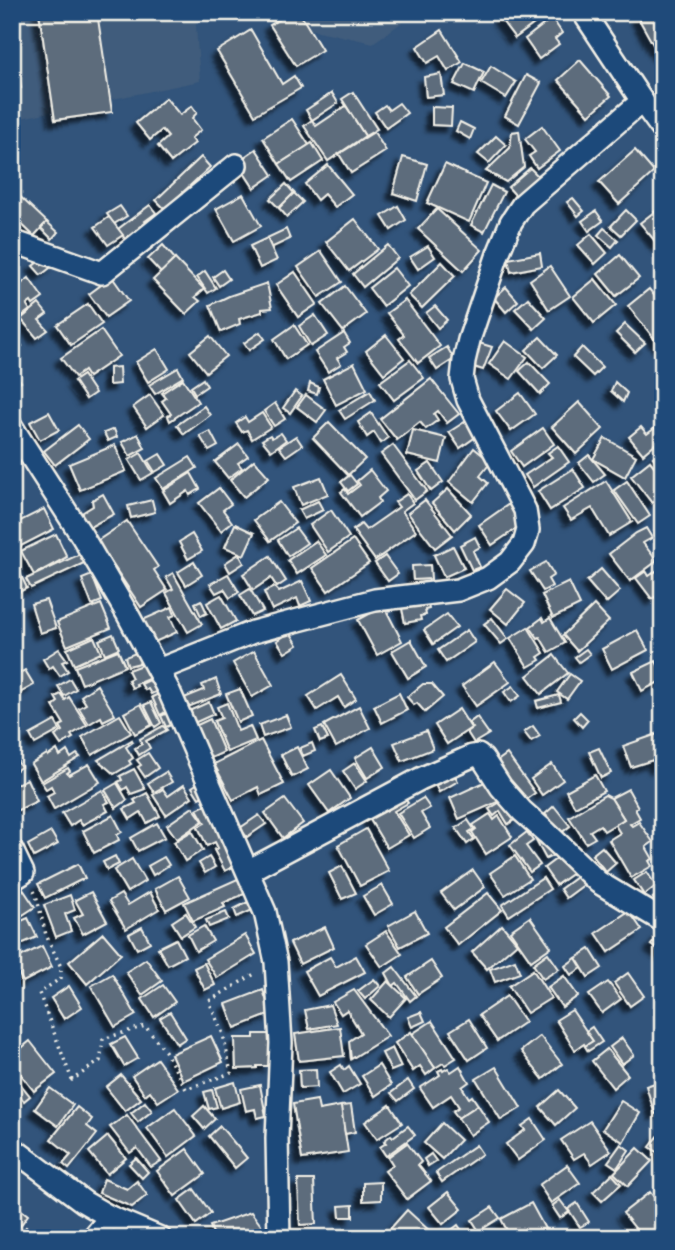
<svg xmlns="http://www.w3.org/2000/svg" width="675" height="1250" font-family="Delius,sans-serif">
<style>
.built{fill:#3f5b7b}
.building{fill:#5d6c7c;stroke:#f4f1e8;stroke-width:2;filter:url(#shadow)}
.lines{fill:none;stroke-linecap:round;stroke-linejoin:round}
.minor-casing{stroke:#f4f1e8;stroke-width:26}
.path{stroke:#f4f1e8;stroke-width:3.5;stroke-dasharray:2 5;stroke-linecap:butt}
.minor{stroke:#1f4a7a;stroke-width:21}
</style>
<defs>
<filter id="shadow"><feDropShadow dx="-6" dy="6" stdDeviation="2" flood-color="#0009"/></filter>
</defs>
<rect width="100%" height="100%" fill="#32547b"/>
<filter id="ink" filterUnits="userSpaceOnUse"><feTurbulence type="fractalNoise" baseFrequency=".0143" numOctaves="2"/><feDisplacementMap in="SourceGraphic" scale="14" xChannelSelector="R" yChannelSelector="G"/><feConvolveMatrix kernelMatrix="1 2 1 2 8 2 1 2 1" color-interpolation-filters="sRGB"/></filter>
<g filter="url(#ink)">
<g class="built">
<polygon points="12,12 195,12 200,81 12,120"/>
<polygon points="231,12 417,12 373,43"/>
</g>
<g class="building">
<polygon points="39,12 97,12 112,112 55,120"/>
<polygon points="291,12 299,12 322,50 296,66 270,25"/>
<polygon points="505,12 538,12 542,18 515,38 499,17"/>
<polygon points="635,12 663,12 663,53 659,55"/>
<polygon points="552,18 562,33 555,39 559,44 539,59 525,39"/>
<polygon points="12,22 21,88 12,89"/>
<polygon points="251,30 282,84 294,76 301,88 255,115 217,51"/>
<polygon points="442,30 462,62 448,71 439,56 427,63 417,47"/>
<polygon points="580,60 611,96 589,115 558,80"/>
<polygon points="465,63 484,72 474,93 454,84"/>
<polygon points="491,66 516,82 506,98 481,83"/>
<polygon points="441,74 444,95 426,97 424,77"/>
<polygon points="526,75 541,83 519,124 505,116"/>
<polygon points="353,92 377,129 365,136 342,99"/>
<polygon points="332,93 338,103 312,120 306,110"/>
<polygon points="166,98 180,115 192,106 197,113 192,118 201,130 191,138 195,143 171,162 158,146 168,137 162,130 150,140 136,123"/>
<polygon points="399,103 407,113 386,128 375,112 385,105 389,110"/>
<polygon points="346,106 365,136 328,161 304,126 312,120 316,126"/>
<polygon points="432,107 452,108 451,126 432,125"/>
<polygon points="292,119 309,145 279,164 263,138"/>
<polygon points="460,122 474,129 470,139 456,131"/>
<polygon points="542,126 560,151 537,168 529,156 535,152 525,139"/>
<polygon points="519,131 524,167 506,182 486,171 510,148 512,132"/>
<polygon points="374,132 386,151 351,173 339,154"/>
<polygon points="496,136 506,145 489,163 478,154"/>
<polygon points="312,143 323,161 291,182 279,164"/>
<polygon points="256,149 273,175 254,188 237,162"/>
<polygon points="635,150 654,172 619,204 599,182"/>
<polygon points="201,157 210,167 165,209 156,200"/>
<polygon points="403,157 427,164 417,201 393,193"/>
<polygon points="445,164 486,183 469,222 427,203"/>
<polygon points="328,165 352,194 335,207 324,194 317,200 305,184"/>
<polygon points="530,168 538,176 516,196 508,187"/>
<polygon points="286,184 294,193 279,208 270,199"/>
<polygon points="491,185 504,192 484,232 471,225"/>
<polygon points="12,189 47,222 34,236 12,215"/>
<polygon points="294,193 303,202 287,217 279,208"/>
<polygon points="243,194 261,226 234,241 216,209"/>
<polygon points="573,198 584,211 578,216 567,202"/>
<polygon points="150,205 156,213 145,221 147,223 125,239 118,229"/>
<polygon points="663,205 663,242 659,246 640,223"/>
<polygon points="120,206 127,216 114,224 107,214"/>
<polygon points="398,206 406,220 391,230 382,216"/>
<polygon points="437,209 482,250 463,271 418,229"/>
<polygon points="626,210 636,220 621,235 611,226"/>
<polygon points="596,211 603,221 589,231 582,221"/>
<polygon points="109,217 123,235 108,245 95,227"/>
<polygon points="355,219 378,249 349,271 326,242"/>
<polygon points="47,222 58,232 52,239 41,228"/>
<polygon points="604,228 618,240 612,247 598,235"/>
<polygon points="286,229 290,239 271,248 267,238"/>
<polygon points="591,234 607,253 595,264 578,245"/>
<polygon points="267,238 277,260 260,268 250,246"/>
<polygon points="163,245 175,259 161,273 148,259"/>
<polygon points="388,245 398,258 363,287 353,274"/>
<polygon points="428,246 435,257 418,269 410,257"/>
<polygon points="321,251 342,282 319,297 298,267"/>
<polygon points="540,253 542,266 511,272 508,259"/>
<polygon points="47,255 54,265 41,275 33,266"/>
<polygon points="620,255 639,278 616,296 598,274"/>
<polygon points="175,259 204,289 195,297 200,301 186,314 153,280"/>
<polygon points="442,262 455,276 422,308 409,295"/>
<polygon points="550,266 570,296 549,310 530,280"/>
<polygon points="394,268 408,286 383,306 369,288"/>
<polygon points="223,270 229,279 219,286 213,277"/>
<polygon points="205,271 216,288 208,293 197,277"/>
<polygon points="295,272 317,304 298,317 276,285"/>
<polygon points="112,277 129,301 106,317 89,294"/>
<polygon points="29,278 43,298 33,305 31,302 27,305 30,310 18,319 12,311 12,296 19,291 16,288"/>
<polygon points="595,279 616,305 594,323 573,297"/>
<polygon points="267,283 272,308 262,309 262,312 239,319 240,324 221,332 210,305 229,296"/>
<polygon points="345,286 366,314 343,331 322,304"/>
<polygon points="506,287 518,301 506,312 494,298"/>
<polygon points="649,289 663,306 663,346 661,347 628,306"/>
<polygon points="528,298 546,318 534,329 515,309"/>
<polygon points="405,300 440,346 418,363 399,339 404,335 387,313"/>
<polygon points="39,304 47,314 39,320 48,330 37,338 21,319"/>
<polygon points="88,304 102,324 71,345 57,325"/>
<polygon points="435,306 447,320 438,328 426,313"/>
<polygon points="315,315 328,335 311,346 299,326"/>
<polygon points="625,324 645,343 635,352 616,333"/>
<polygon points="294,325 307,345 286,359 274,339"/>
<polygon points="101,330 119,356 88,377 84,371 75,377 61,358"/>
<polygon points="12,331 22,346 12,352"/>
<polygon points="260,332 265,339 249,350 244,343"/>
<polygon points="344,333 350,343 344,347 347,352 337,358 341,364 328,372 315,352"/>
<polygon points="386,335 404,358 384,374 366,351"/>
<polygon points="210,336 226,356 206,372 190,352"/>
<polygon points="540,337 557,355 543,368 526,350"/>
<polygon points="505,341 527,357 511,379 489,364"/>
<polygon points="479,343 492,347 483,370 471,366"/>
<polygon points="447,347 454,359 437,370 429,358"/>
<polygon points="582,347 602,367 593,376 573,357"/>
<polygon points="157,349 169,369 148,382 136,362"/>
<polygon points="410,360 424,378 394,400 380,382"/>
<polygon points="529,362 550,384 540,394 519,371"/>
<polygon points="354,363 367,389 336,405 323,379"/>
<polygon points="12,367 21,382 12,388"/>
<polygon points="119,367 120,384 109,385 109,368"/>
<polygon points="178,368 183,377 155,394 149,385"/>
<polygon points="83,375 95,393 86,399 74,381"/>
<polygon points="183,379 198,402 170,421 168,416 171,414 162,401 166,398 162,393"/>
<polygon points="203,379 207,386 195,394 191,387"/>
<polygon points="431,379 459,414 447,423 438,411 434,414 438,420 426,429 420,422 397,440 380,419"/>
<polygon points="615,382 627,393 623,402 611,391"/>
<polygon points="310,383 319,387 317,394 308,391"/>
<polygon points="295,391 302,396 290,413 283,408"/>
<polygon points="370,391 375,400 345,419 339,410"/>
<polygon points="520,393 535,414 511,431 496,411"/>
<polygon points="150,395 164,415 147,427 133,407"/>
<polygon points="306,395 326,410 317,422 297,407"/>
<polygon points="579,402 603,429 576,454 552,427"/>
<polygon points="275,403 285,419 274,426 264,411"/>
<polygon points="204,406 210,415 184,434 177,425"/>
<polygon points="49,412 59,430 40,440 30,422"/>
<polygon points="262,413 271,427 252,439 247,430 242,432 236,423 245,417 248,422"/>
<polygon points="371,413 388,438 381,443 374,432 367,437 358,422"/>
<polygon points="466,421 477,436 460,448 449,432"/>
<polygon points="329,422 365,459 348,475 313,438"/>
<polygon points="78,425 89,439 55,465 44,451"/>
<polygon points="641,427 647,434 655,428 663,437 643,454 629,437"/>
<polygon points="543,428 554,444 522,467 511,451"/>
<polygon points="114,429 117,437 108,441 104,433"/>
<polygon points="413,430 446,438 440,463 407,455"/>
<polygon points="210,431 218,446 209,451 200,436"/>
<polygon points="281,433 286,440 271,451 262,440 270,435 272,438"/>
<polygon points="138,434 145,448 130,456 122,442"/>
<polygon points="296,436 302,445 286,456 279,447"/>
<polygon points="605,438 636,456 625,477 593,459"/>
<polygon points="239,444 248,456 238,463 242,468 228,478 215,462"/>
<polygon points="115,445 126,471 80,490 69,464"/>
<polygon points="393,445 427,491 415,500 381,454"/>
<polygon points="558,446 569,462 533,487 525,475 552,457 548,453"/>
<polygon points="474,448 491,462 480,476 488,483 473,502 449,482"/>
<polygon points="663,448 663,466 662,467 653,457"/>
<polygon points="141,453 153,473 141,480 129,460"/>
<polygon points="160,454 167,465 155,472 148,461"/>
<polygon points="589,455 605,474 594,482 579,463"/>
<polygon points="190,457 197,468 163,489 156,478"/>
<polygon points="254,460 269,477 244,497 230,480"/>
<polygon points="650,461 663,477 663,494 652,503 631,476"/>
<polygon points="430,463 443,482 431,491 418,471"/>
<polygon points="573,469 585,488 550,510 538,491"/>
<polygon points="370,470 386,491 378,498 380,502 360,517 341,492 345,489 348,494 360,485 357,481"/>
<polygon points="191,473 200,489 190,495 188,491 170,503 163,491"/>
<polygon points="350,475 357,484 348,491 341,482"/>
<polygon points="321,477 328,494 301,505 294,487"/>
<polygon points="606,481 632,522 609,536 592,508 571,520 563,508"/>
<polygon points="627,481 650,516 638,524 614,490"/>
<polygon points="219,488 231,504 223,510 232,522 221,531 199,503"/>
<polygon points="448,489 471,514 455,530 432,503"/>
<polygon points="103,494 114,514 88,528 80,514 93,506 92,500"/>
<polygon points="407,494 413,503 402,511 416,531 375,560 353,530 361,524 366,530 399,507 395,502"/>
<polygon points="152,500 155,512 131,518 128,506"/>
<polygon points="425,500 452,535 435,548 408,513"/>
<polygon points="318,501 323,510 304,519 299,510"/>
<polygon points="279,502 295,523 270,541 254,520"/>
<polygon points="509,504 523,524 492,545 479,525"/>
<polygon points="44,509 54,529 19,547 12,534 12,525"/>
<polygon points="331,510 349,537 328,552 310,525"/>
<polygon points="127,521 158,567 154,570 167,590 141,607 97,541"/>
<polygon points="235,524 254,533 244,555 225,547"/>
<polygon points="296,528 307,543 288,556 278,540"/>
<polygon points="646,528 652,538 643,543 657,561 630,581 609,554 636,533"/>
<polygon points="56,534 67,557 34,575 21,551"/>
<polygon points="192,534 202,551 188,559 179,542"/>
<polygon points="475,537 480,547 473,551 480,567 472,570 460,545"/>
<polygon points="353,540 369,563 328,591 312,568"/>
<polygon points="316,541 326,555 297,574 288,560"/>
<polygon points="453,546 464,568 444,577 434,555"/>
<polygon points="80,554 84,563 31,588 26,579"/>
<polygon points="239,554 244,563 230,572 225,563"/>
<polygon points="270,556 286,581 277,587 271,578 253,590 243,574"/>
<polygon points="385,556 398,574 388,581 375,563"/>
<polygon points="12,557 27,588 17,593 12,583"/>
<polygon points="194,562 202,575 186,585 178,572"/>
<polygon points="546,562 554,575 548,579 552,586 543,591 530,571"/>
<polygon points="430,565 431,579 413,580 412,566"/>
<polygon points="601,569 620,591 606,603 587,581"/>
<polygon points="659,569 663,575 663,591 652,599 636,578 646,571 649,576"/>
<polygon points="173,573 202,624 188,632 166,593 173,589 166,577"/>
<polygon points="228,574 239,592 230,598 224,589 216,593 210,584"/>
<polygon points="92,575 102,601 92,605 82,579"/>
<polygon points="302,581 311,601 300,606 297,598 272,610 264,592 274,587 279,592"/>
<polygon points="569,582 580,605 553,618 542,595"/>
<polygon points="250,589 263,611 252,616 240,595"/>
<polygon points="507,589 525,603 508,624 490,609"/>
<polygon points="221,595 236,621 221,629 207,603"/>
<polygon points="46,600 56,628 40,633 31,604"/>
<polygon points="201,600 207,613 201,616 195,603"/>
<polygon points="427,600 429,609 425,610 426,615 420,616 421,620 405,623 401,604"/>
<polygon points="101,604 111,628 67,646 57,622"/>
<polygon points="594,605 609,621 577,651 563,635"/>
<polygon points="384,606 402,641 377,655 358,620"/>
<polygon points="172,607 175,615 170,617 177,632 148,645 138,622"/>
<polygon points="447,614 457,627 433,644 424,630"/>
<polygon points="492,618 508,639 501,644 484,624"/>
<polygon points="542,618 544,622 550,618 565,643 549,652 540,637 538,638 530,627"/>
<polygon points="528,627 544,653 538,657 540,660 528,667 510,638"/>
<polygon points="467,630 475,642 446,662 438,650"/>
<polygon points="637,630 648,650 612,669 602,649"/>
<polygon points="290,632 298,645 285,653 277,641"/>
<polygon points="113,634 119,648 105,654 99,640"/>
<polygon points="94,637 101,653 74,665 67,649"/>
<polygon points="411,640 426,667 408,678 392,651"/>
<polygon points="59,649 67,660 62,662 68,671 60,676 53,666 49,669 43,659"/>
<polygon points="586,649 590,654 579,662 575,657"/>
<polygon points="118,650 125,666 82,684 75,667"/>
<polygon points="141,651 144,662 128,666 125,657"/>
<polygon points="254,651 273,685 252,697 233,663"/>
<polygon points="554,655 568,673 541,694 527,676"/>
<polygon points="656,661 663,675 663,680 642,691 633,672"/>
<polygon points="495,662 510,682 476,706 462,686"/>
<polygon points="147,663 153,677 136,684 137,686 132,688 128,680 132,678 128,670"/>
<polygon points="25,670 34,685 18,694 20,696 13,700 12,677"/>
<polygon points="570,674 580,681 567,699 557,692"/>
<polygon points="341,675 356,699 344,707 338,697 317,710 308,696"/>
<polygon points="154,678 160,690 151,694 148,689 145,690 141,684"/>
<polygon points="70,679 76,689 64,696 58,686"/>
<polygon points="216,679 221,694 188,707 184,698 204,690 202,685"/>
<polygon points="423,684 432,684 443,697 425,712 417,703 414,705 407,697"/>
<polygon points="97,685 115,715 103,721 101,717 89,724 79,708 86,704 81,696"/>
<polygon points="513,686 520,696 511,702 504,692"/>
<polygon points="240,689 252,716 238,722 226,694"/>
<polygon points="161,693 169,710 160,715 152,697"/>
<polygon points="399,693 407,710 382,723 374,706"/>
<polygon points="61,694 65,700 69,697 87,725 71,735 73,738 61,745 55,736 63,731 60,726 64,724 53,706 58,702 55,697"/>
<polygon points="559,695 561,702 538,708 536,701"/>
<polygon points="12,702 22,719 12,725"/>
<polygon points="151,702 161,723 155,727 144,705"/>
<polygon points="209,702 214,714 194,723 189,711"/>
<polygon points="227,703 238,731 250,726 256,740 227,752 214,721 222,718 217,707"/>
<polygon points="141,704 152,725 135,734 124,713"/>
<polygon points="359,706 370,728 336,747 324,725"/>
<polygon points="459,709 471,728 447,744 435,725"/>
<polygon points="169,712 174,724 166,727 161,716"/>
<polygon points="580,712 588,720 582,727 574,718"/>
<polygon points="120,715 131,733 92,755 82,737"/>
<polygon points="286,715 291,727 263,737 259,725"/>
<polygon points="477,717 489,734 474,743 467,732 473,728 469,723"/>
<polygon points="210,719 224,752 209,759 195,726"/>
<polygon points="55,721 60,730 35,744 30,735"/>
<polygon points="163,726 167,730 146,741 150,748 139,755 135,748 142,744 140,739"/>
<polygon points="533,726 540,736 531,741 524,732"/>
<polygon points="322,727 328,739 320,742 315,730"/>
<polygon points="426,731 433,749 402,761 394,743"/>
<polygon points="663,732 663,756 661,757 663,764 656,767 653,760 631,767 623,746"/>
<polygon points="132,740 133,742 126,747 133,758 129,761 131,764 114,774 98,760"/>
<polygon points="261,740 284,784 261,795 258,787 233,800 214,764"/>
<polygon points="312,743 315,751 303,756 300,748"/>
<polygon points="297,747 308,769 292,777 281,755"/>
<polygon points="373,747 385,767 367,778 355,758"/>
<polygon points="599,748 611,773 601,778 589,752"/>
<polygon points="57,750 60,756 67,751 71,758 77,754 80,757 41,781 31,764 47,754 48,756"/>
<polygon points="12,753 21,767 12,773"/>
<polygon points="148,753 158,768 145,777 138,767 141,765 137,760"/>
<polygon points="507,754 535,793 525,800 496,762"/>
<polygon points="355,763 367,781 355,789 343,771"/>
<polygon points="89,764 100,782 54,809 47,796 54,792 51,786 46,789 42,783 68,768 70,771 67,773 69,775"/>
<polygon points="552,764 563,780 542,795 531,779"/>
<polygon points="134,769 145,789 131,794 127,787 123,790 118,782 122,780 120,776"/>
<polygon points="331,770 350,798 329,813 309,785"/>
<polygon points="452,770 458,781 439,792 433,781"/>
<polygon points="166,772 172,782 154,792 148,783"/>
<polygon points="595,775 604,791 575,807 566,791"/>
<polygon points="493,778 502,800 459,819 450,798"/>
<polygon points="27,779 37,801 16,811 12,803 12,786"/>
<polygon points="117,783 127,800 116,808 105,790"/>
<polygon points="198,783 203,796 199,798 192,787"/>
<polygon points="184,785 192,797 166,815 153,795 163,789 168,796"/>
<polygon points="628,789 638,807 635,809 640,818 630,824 632,826 639,822 653,842 646,847 653,859 649,861 652,866 631,878 609,840 620,833 615,825 624,819 611,798"/>
<polygon points="102,790 109,802 104,804 108,811 82,825 79,820 70,826 62,813"/>
<polygon points="401,792 408,803 394,811 409,835 387,848 366,813"/>
<polygon points="147,793 160,816 147,823 141,812 130,819 124,809 136,803 134,800"/>
<polygon points="605,795 611,798 624,819 604,831 600,825 590,831 595,838 586,843 569,817"/>
<polygon points="423,798 430,808 421,813 430,828 414,838 398,813"/>
<polygon points="507,798 519,817 508,824 500,811 494,816 489,809"/>
<polygon points="285,799 303,823 283,838 265,813"/>
<polygon points="207,804 237,865 225,871 214,850 218,848 215,842 207,846 198,827 205,823 197,809"/>
<polygon points="554,806 570,826 561,833 545,814"/>
<polygon points="193,807 203,821 177,839 167,825"/>
<polygon points="490,814 494,820 499,816 512,837 486,854 472,832 476,829 473,825"/>
<polygon points="113,815 122,832 117,835 119,840 94,853 83,831"/>
<polygon points="259,815 266,824 247,837 240,828"/>
<polygon points="468,820 474,829 469,832 474,839 467,844 456,828"/>
<polygon points="157,823 165,837 138,851 131,838"/>
<polygon points="366,829 389,871 360,886 338,845"/>
<polygon points="192,831 203,850 185,861 174,842"/>
<polygon points="51,832 58,844 34,857 28,845"/>
<polygon points="527,832 533,841 526,846 540,865 530,872 510,845"/>
<polygon points="543,835 554,855 546,859 535,839"/>
<polygon points="602,847 616,863 606,872 592,855"/>
<polygon points="564,853 577,870 556,885 544,868"/>
<polygon points="115,856 119,864 107,870 103,862"/>
<polygon points="515,856 530,879 505,895 490,873"/>
<polygon points="164,857 169,865 153,875 148,866"/>
<polygon points="209,857 215,867 205,873 199,863"/>
<polygon points="132,859 145,881 127,892 114,870"/>
<polygon points="78,864 85,878 45,898 38,884"/>
<polygon points="342,866 356,893 342,899 329,873"/>
<polygon points="473,870 485,887 454,910 441,893"/>
<polygon points="647,872 656,886 644,895 634,880"/>
<polygon points="579,875 585,884 566,898 560,889"/>
<polygon points="178,876 190,897 166,910 155,889"/>
<polygon points="242,877 249,892 223,903 225,907 193,921 184,903"/>
<polygon points="543,878 550,889 509,916 502,905"/>
<polygon points="17,880 35,907 12,922 12,883"/>
<polygon points="382,885 393,904 374,915 363,896"/>
<polygon points="663,890 663,910 653,898"/>
<polygon points="91,892 107,921 83,934 74,918 83,914 75,900"/>
<polygon points="150,892 159,909 126,929 109,901 121,894 128,905"/>
<polygon points="488,893 502,910 458,945 444,927"/>
<polygon points="70,895 75,910 65,914 71,931 56,937 44,905"/>
<polygon points="254,899 257,908 237,917 234,909"/>
<polygon points="415,911 427,933 400,947 388,926"/>
<polygon points="629,911 642,930 609,952 596,933"/>
<polygon points="226,912 229,919 209,927 206,920"/>
<polygon points="186,913 195,927 181,936 172,922"/>
<polygon points="530,917 551,947 531,961 510,931"/>
<polygon points="28,918 37,937 21,944 12,925"/>
<polygon points="502,925 517,943 487,969 472,952"/>
<polygon points="204,926 213,941 196,951 188,935"/>
<polygon points="142,927 150,942 137,949 129,934"/>
<polygon points="325,927 334,947 300,964 290,943"/>
<polygon points="663,930 663,954 651,945"/>
<polygon points="386,931 402,954 382,967 366,944"/>
<polygon points="103,933 121,954 87,984 69,962"/>
<polygon points="245,935 256,954 217,978 205,959"/>
<polygon points="176,939 185,956 168,965 158,948"/>
<polygon points="42,946 52,967 23,982 12,961"/>
<polygon points="590,949 602,968 588,977 576,958"/>
<polygon points="548,953 559,969 543,979 533,964"/>
<polygon points="356,956 365,972 318,996 304,971 330,957 336,967"/>
<polygon points="576,958 582,968 571,975 565,966"/>
<polygon points="146,959 162,981 142,995 126,972"/>
<polygon points="515,960 520,973 495,982 490,969"/>
<polygon points="431,961 442,978 418,994 407,977"/>
<polygon points="204,963 215,985 205,990 194,968"/>
<polygon points="394,967 416,996 410,1001 397,983 393,986 386,973"/>
<polygon points="533,970 551,998 527,1013 509,986"/>
<polygon points="628,973 644,996 630,1006 614,983"/>
<polygon points="112,974 136,1015 115,1027 91,986"/>
<polygon points="564,976 578,996 562,1007 548,987"/>
<polygon points="374,979 380,986 365,999 358,991"/>
<polygon points="388,981 406,998 389,1017 371,1000"/>
<polygon points="608,982 621,999 602,1013 589,995"/>
<polygon points="163,985 175,1002 154,1017 142,999"/>
<polygon points="69,986 82,1007 64,1019 51,998"/>
<polygon points="263,990 271,1014 235,1028 226,1004"/>
<polygon points="354,990 388,1036 351,1059 349,1041 361,1033 347,1010 341,1014 333,1002"/>
<polygon points="507,996 525,1022 497,1041 479,1015"/>
<polygon points="330,1005 337,1024 309,1029 305,1010"/>
<polygon points="572,1010 593,1041 585,1046 584,1044 575,1050 556,1020"/>
<polygon points="170,1012 186,1038 177,1044 160,1018"/>
<polygon points="421,1012 425,1021 412,1027 408,1017"/>
<polygon points="469,1019 487,1048 469,1060 450,1031"/>
<polygon points="432,1021 456,1058 445,1065 443,1063 435,1068 412,1034"/>
<polygon points="340,1027 344,1056 299,1061 295,1034"/>
<polygon points="592,1027 602,1042 588,1051 585,1046 593,1041 586,1031"/>
<polygon points="411,1032 435,1068 426,1075 420,1066 413,1071 395,1043"/>
<polygon points="254,1034 269,1034 269,1066 257,1066 257,1068 236,1069 235,1038 254,1038"/>
<polygon points="211,1036 223,1062 183,1081 171,1054"/>
<polygon points="540,1036 562,1064 543,1079 521,1051"/>
<polygon points="125,1037 138,1058 124,1066 111,1044"/>
<polygon points="622,1038 634,1055 622,1064 610,1047"/>
<polygon points="30,1041 56,1074 34,1091 12,1063 12,1056"/>
<polygon points="392,1048 401,1067 391,1071 382,1053"/>
<polygon points="607,1049 628,1075 613,1088 592,1061"/>
<polygon points="157,1059 178,1089 158,1102 150,1091 145,1095 132,1076"/>
<polygon points="341,1065 344,1070 349,1066 360,1084 343,1094 330,1072"/>
<polygon points="379,1065 391,1085 375,1096 362,1076"/>
<polygon points="460,1066 469,1082 462,1087 469,1098 472,1096 478,1105 458,1118 453,1111 459,1107 451,1095 433,1107 420,1088 440,1075 438,1071 442,1069 443,1071 448,1068 451,1072"/>
<polygon points="496,1067 521,1108 501,1120 476,1079"/>
<polygon points="316,1069 317,1087 300,1088 299,1070"/>
<polygon points="121,1075 141,1099 125,1111 106,1087"/>
<polygon points="408,1080 414,1089 398,1101 391,1093"/>
<polygon points="18,1081 30,1096 24,1101 12,1086"/>
<polygon points="235,1082 240,1102 221,1108 215,1088"/>
<polygon points="658,1082 663,1098 663,1111 655,1114 646,1086"/>
<polygon points="260,1085 266,1116 257,1118 255,1109 246,1111 241,1089"/>
<polygon points="50,1088 73,1105 58,1126 35,1109"/>
<polygon points="212,1090 217,1107 209,1109 204,1092"/>
<polygon points="559,1090 575,1108 556,1125 540,1107"/>
<polygon points="317,1100 319,1110 341,1106 348,1152 302,1159 293,1104"/>
<polygon points="621,1101 640,1113 623,1142 603,1129"/>
<polygon points="145,1102 152,1111 138,1122 131,1113"/>
<polygon points="351,1105 355,1132 345,1134 341,1106"/>
<polygon points="390,1105 402,1123 377,1139 365,1122"/>
<polygon points="478,1105 489,1122 470,1135 458,1118"/>
<polygon points="204,1106 215,1119 204,1129 193,1116"/>
<polygon points="77,1107 92,1119 87,1126 97,1134 69,1169 63,1164 71,1155 51,1139"/>
<polygon points="175,1108 196,1136 168,1157 147,1128"/>
<polygon points="127,1115 161,1161 151,1167 137,1148 130,1153 110,1127"/>
<polygon points="532,1119 546,1140 518,1160 506,1144 525,1130 522,1126"/>
<polygon points="590,1121 611,1151 592,1164 584,1153 574,1159 561,1140"/>
<polygon points="442,1123 460,1140 442,1159 424,1143"/>
<polygon points="220,1126 247,1158 235,1168 209,1136"/>
<polygon points="408,1126 415,1135 386,1156 380,1147 386,1143 384,1141 391,1135 393,1137"/>
<polygon points="663,1130 663,1156 650,1147"/>
<polygon points="108,1136 126,1158 107,1174 89,1152"/>
<polygon points="407,1143 421,1162 418,1165 431,1181 407,1199 385,1171 393,1165 388,1157"/>
<polygon points="621,1144 629,1150 617,1168 608,1162"/>
<polygon points="476,1145 482,1154 442,1182 436,1173"/>
<polygon points="638,1148 652,1161 628,1186 614,1173"/>
<polygon points="187,1149 205,1174 175,1196 157,1171"/>
<polygon points="431,1154 436,1161 428,1166 424,1159"/>
<polygon points="136,1158 148,1172 142,1178 129,1164"/>
<polygon points="567,1165 580,1183 551,1203 539,1185"/>
<polygon points="612,1174 621,1184 602,1201 593,1192"/>
<polygon points="104,1179 127,1189 137,1181 147,1195 132,1207 99,1193"/>
<polygon points="298,1180 314,1180 316,1224 300,1225"/>
<polygon points="381,1182 381,1200 363,1201 363,1183"/>
<polygon points="194,1189 211,1213 196,1224 179,1200"/>
<polygon points="448,1192 462,1209 443,1224 429,1207"/>
<polygon points="650,1192 663,1209 663,1231 654,1238 643,1238 623,1213"/>
<polygon points="560,1200 569,1212 560,1218 552,1206"/>
<polygon points="12,1203 28,1215 12,1237"/>
<polygon points="531,1203 550,1238 511,1238 501,1219"/>
<polygon points="577,1203 589,1222 580,1227 568,1209"/>
<polygon points="353,1205 353,1217 340,1217 339,1206"/>
<polygon points="492,1207 500,1218 479,1231 472,1220"/>
<polygon points="407,1210 432,1233 427,1238 382,1238"/>
<polygon points="251,1212 263,1228 233,1238 215,1238 210,1226"/>
<polygon points="458,1225 467,1238 441,1238"/>
<polygon points="26,1227 38,1235 36,1238 19,1238"/>
</g>
<g class="lines">
<defs>
<g id="minor">
<polyline points="583,12 642,101 663,130"/>
<polyline points="12,241 102,273 236,165"/>
<polyline points="12,427 82,536 128,615 169,691 265,912 276,962 281,1043 277,1138 279,1238"/>
<polyline points="158,670 253,632 375,600 458,590 488,578 510,562 524,544 528,530 525,510 468,400 462,379 464,361 469,340 498,254 511,222 523,204 642,101"/>
<polyline points="12,850 23,873 12,880"/>
<polyline points="248,871 420,779 472,756 478,755 483,759 501,787 522,811 547,833 598,882 663,921"/>
<polyline points="12,1148 84,1202 110,1217 160,1238"/>
<polyline points="93,1238 110,1217"/>
</g>
</defs>
<use href="#minor" class="minor-casing"/>
<polyline class="path" points="34,891 36,895 46,935 61,967 61,978 39,993 72,1080 100,1061 103,1039 145,1026 165,1051 186,1089 231,1073 223,1034 209,1001 256,973"/>
<use href="#minor" class="minor"/>
</g>
</g>
<rect width="675" height="1250" fill="none" stroke="#1f4a7a" stroke-width="42"/>
<rect x="21" y="21" width="633" height="1208" fill="none" stroke="#f4f1e8" stroke-width="2.5" filter="url(#ink)"/>
</svg>
